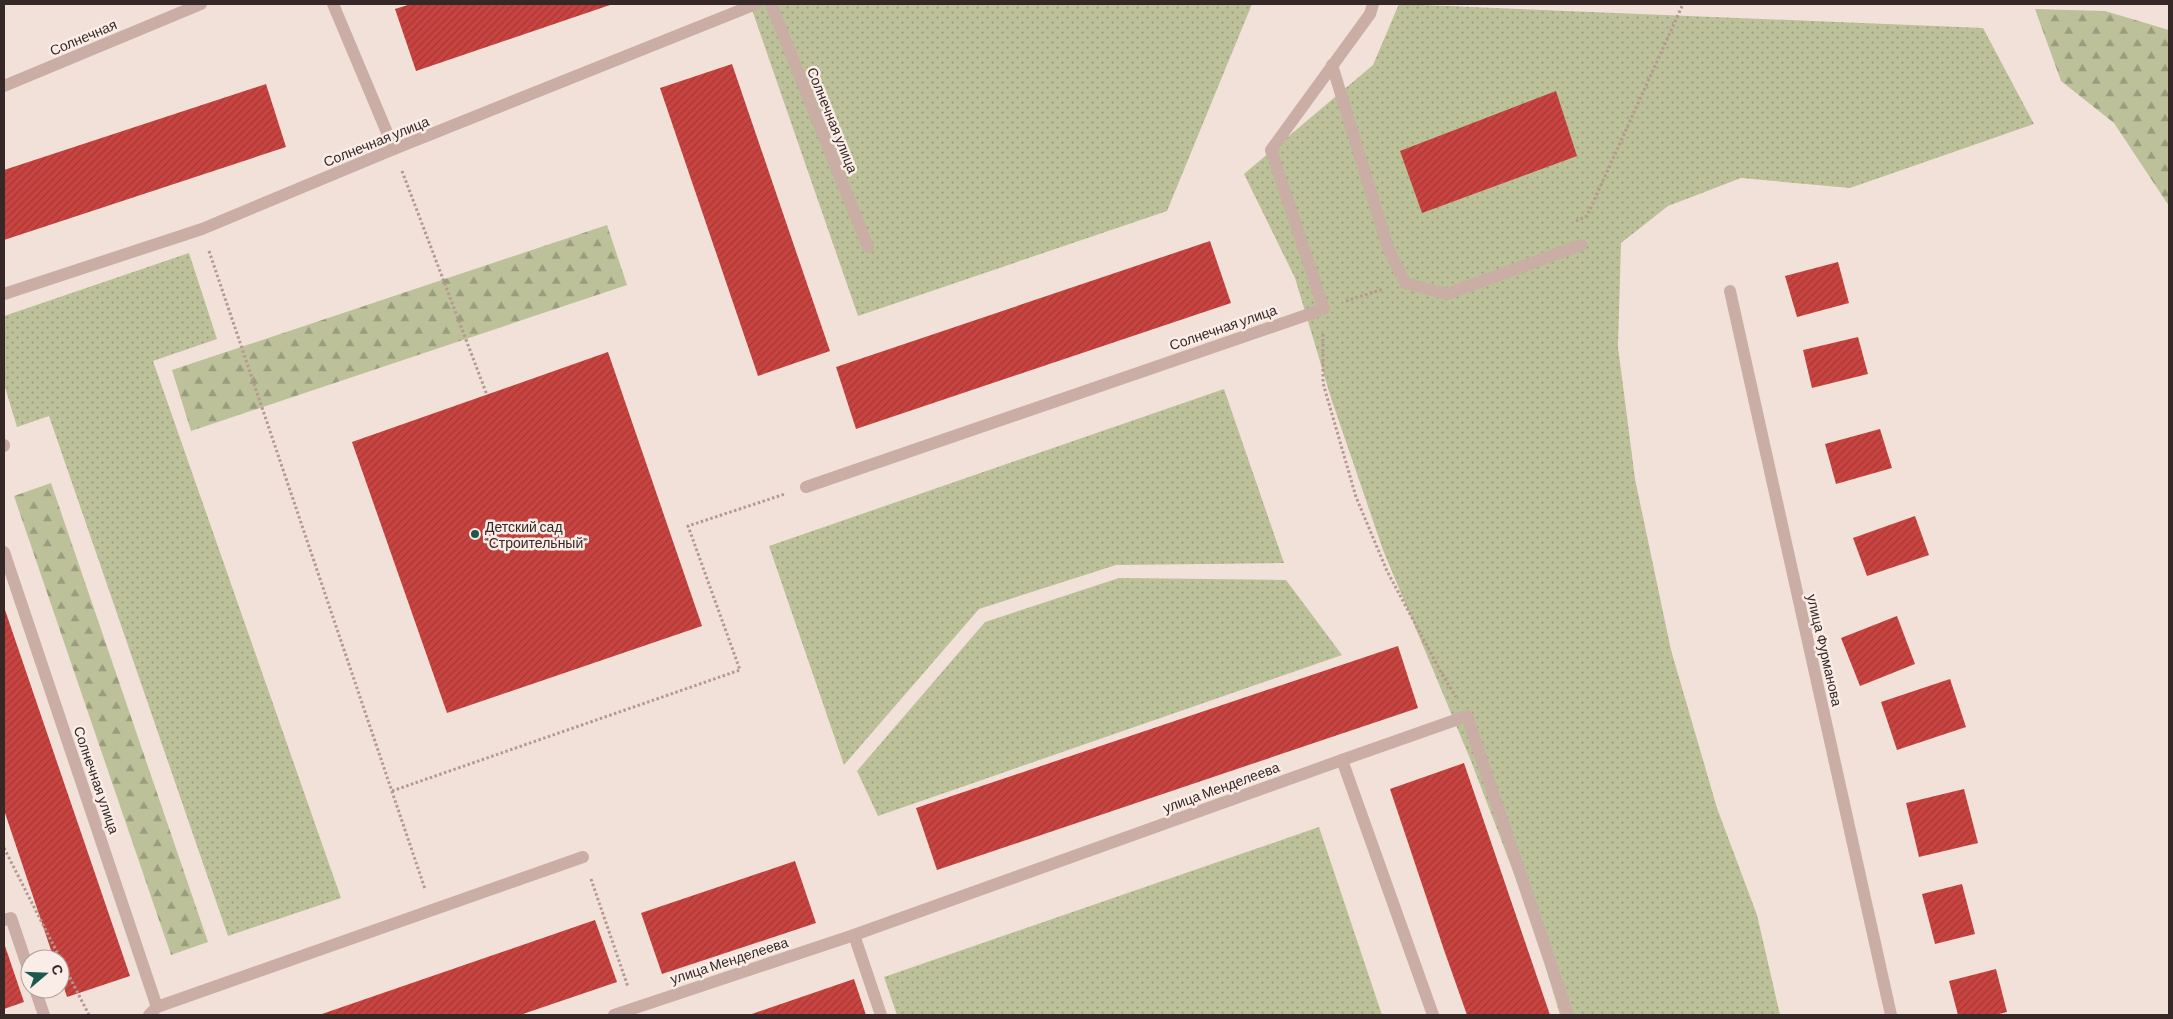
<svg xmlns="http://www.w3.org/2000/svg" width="2173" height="1019" font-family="Barlow,sans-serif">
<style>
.grass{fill:url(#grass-dots)}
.forest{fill:url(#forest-firs)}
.building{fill:url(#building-hatch)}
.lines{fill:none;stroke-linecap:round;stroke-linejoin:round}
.path{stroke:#b6988f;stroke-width:3;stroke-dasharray:2.5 2.5;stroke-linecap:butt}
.minor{stroke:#caaea5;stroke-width:12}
.poi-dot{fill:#1b584f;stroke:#faece6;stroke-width:2}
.labels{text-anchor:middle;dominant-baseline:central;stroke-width:5;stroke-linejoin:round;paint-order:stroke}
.street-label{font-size:14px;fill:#362827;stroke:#faece6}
.poi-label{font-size:14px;fill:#362827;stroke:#faece6;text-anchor:start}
</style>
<defs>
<pattern id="grass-dots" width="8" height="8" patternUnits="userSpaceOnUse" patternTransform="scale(1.25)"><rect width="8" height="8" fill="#bcc199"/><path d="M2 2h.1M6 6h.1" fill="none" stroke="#9a9d7d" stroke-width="1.8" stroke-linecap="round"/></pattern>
<pattern id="forest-firs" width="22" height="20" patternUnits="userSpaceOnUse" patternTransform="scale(1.25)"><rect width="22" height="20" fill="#bcc199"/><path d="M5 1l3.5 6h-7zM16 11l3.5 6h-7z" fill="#9a9d7d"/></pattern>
<pattern id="building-hatch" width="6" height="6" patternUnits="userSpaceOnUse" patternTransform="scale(1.25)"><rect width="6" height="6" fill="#c94441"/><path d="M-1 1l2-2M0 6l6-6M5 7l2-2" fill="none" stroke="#a43936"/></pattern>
</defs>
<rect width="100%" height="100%" fill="#f2e1d9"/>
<g class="grass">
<polygon points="750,4 1252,4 1167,211 858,316"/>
<polygon points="1399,4 1983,28 2034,124 1850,188 1741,178 1668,206 1621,243 1618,347 1635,479 1671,650 1717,808 1757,915 1780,1015 1560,1015 1531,918 1471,761 1383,550 1331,398 1295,278 1244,174 1373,65"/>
<polygon points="189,253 217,339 153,361 341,898 228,936 49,416 17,427 4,384 4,316"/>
<polygon points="1224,389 1284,563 1116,565 979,609 844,765 769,546"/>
<polygon points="1119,578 1286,580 1342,655 878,816 857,771 985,622"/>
<polygon points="1319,827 1382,1015 897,1015 884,977"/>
</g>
<g class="forest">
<polygon points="2035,9 2105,11 2169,30 2169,206 2114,123 2061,81"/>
<polygon points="607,225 627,285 191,431 172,370"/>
<polygon points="51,483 208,942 171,955 14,496"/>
</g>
<g class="building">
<polygon points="411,4 613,4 416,71 395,9"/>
<polygon points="732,64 830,351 758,376 660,88"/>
<polygon points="266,84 286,147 4,240 4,170"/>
<polygon points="1556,91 1577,156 1422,213 1400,151"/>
<polygon points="1210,241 1231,303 856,429 836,367"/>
<polygon points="1838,262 1849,303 1797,317 1785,276"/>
<polygon points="1858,337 1868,374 1812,388 1803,350"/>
<polygon points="608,352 702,626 447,713 352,442"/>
<polygon points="1880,429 1892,468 1836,484 1825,444"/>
<polygon points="1915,516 1929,555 1867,576 1853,538"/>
<polygon points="4,607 130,976 67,997 60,975 60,959 54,959 4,810"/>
<polygon points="1897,616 1915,664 1860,686 1841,638"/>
<polygon points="1398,646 1418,708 937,870 916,808"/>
<polygon points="1950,679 1966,727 1897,750 1881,702"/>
<polygon points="1464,763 1550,1015 1467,1015 1444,950 1390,789"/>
<polygon points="1964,789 1978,843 1919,857 1906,803"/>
<polygon points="795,861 816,923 662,974 641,913"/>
<polygon points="1962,884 1975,934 1935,944 1922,894"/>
<polygon points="595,920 617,982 520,1015 319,1015"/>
<polygon points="4,943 24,1002 4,1009"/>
<polygon points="1996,969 2007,1012 1995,1015 1958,1015 1949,981"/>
<polygon points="854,979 866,1015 749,1015"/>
</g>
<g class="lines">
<g class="path">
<polyline points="402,171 487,395"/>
<polyline points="1576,221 1587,216 1683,4"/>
<polyline points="209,251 425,889"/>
<polyline points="1346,301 1383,289"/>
<polyline points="1323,334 1323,383 1356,497 1387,571 1442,674 1456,697"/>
<polyline points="392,791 740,670 688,526 785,494"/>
<polyline points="4,848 89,1015"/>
<polyline points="591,879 628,987"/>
</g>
<g class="minor">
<polyline points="333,4 394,149"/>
<polyline points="771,4 868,247"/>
<polyline points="1332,65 1388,248 1405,283 1447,294 1581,245"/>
<polyline points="4,86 201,4"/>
<polyline points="1730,291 1891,1015"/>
<polyline points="4,294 202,229 394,149 756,4"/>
<polyline points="4,445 4,446"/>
<polyline points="806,487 1324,309 1271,150 1370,14 1373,4"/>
<polyline points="4,552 157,1007"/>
<polyline points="1342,760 1467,716 1568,1015"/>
<polyline points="4,920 11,918 30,974"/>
<polyline points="854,935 881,1015"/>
<polyline points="35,989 44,1015"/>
<polyline points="149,1015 157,1007 583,857"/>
<polyline points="614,1015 854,935 1342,760 1433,1015"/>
</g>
</g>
<circle class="poi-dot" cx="475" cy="534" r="5"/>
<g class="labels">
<g class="street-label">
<text transform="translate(83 37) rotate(-23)">Солнечная</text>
<text transform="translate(833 120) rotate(68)">Солнечная улица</text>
<text transform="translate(376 141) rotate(-22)">Солнечная улица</text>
<text transform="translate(1223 327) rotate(-19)">Солнечная улица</text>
<text transform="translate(1825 650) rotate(77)">улица Фурманова</text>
<text transform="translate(97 780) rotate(71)">Солнечная улица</text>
<text transform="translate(1221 787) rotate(-20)">улица Менделеева</text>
<text transform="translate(729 960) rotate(-18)">улица Менделеева</text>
</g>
<g class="poi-label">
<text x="485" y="526">Детский сад<tspan x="485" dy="16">"Строительный"</tspan></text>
</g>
</g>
<rect width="2173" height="1019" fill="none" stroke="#362827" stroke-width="10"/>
<g transform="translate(45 974) rotate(71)"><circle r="24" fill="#faece6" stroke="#ac9e9a"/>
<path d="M0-4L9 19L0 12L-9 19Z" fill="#1b584f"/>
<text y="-8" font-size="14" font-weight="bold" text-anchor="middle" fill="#362827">С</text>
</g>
</svg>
